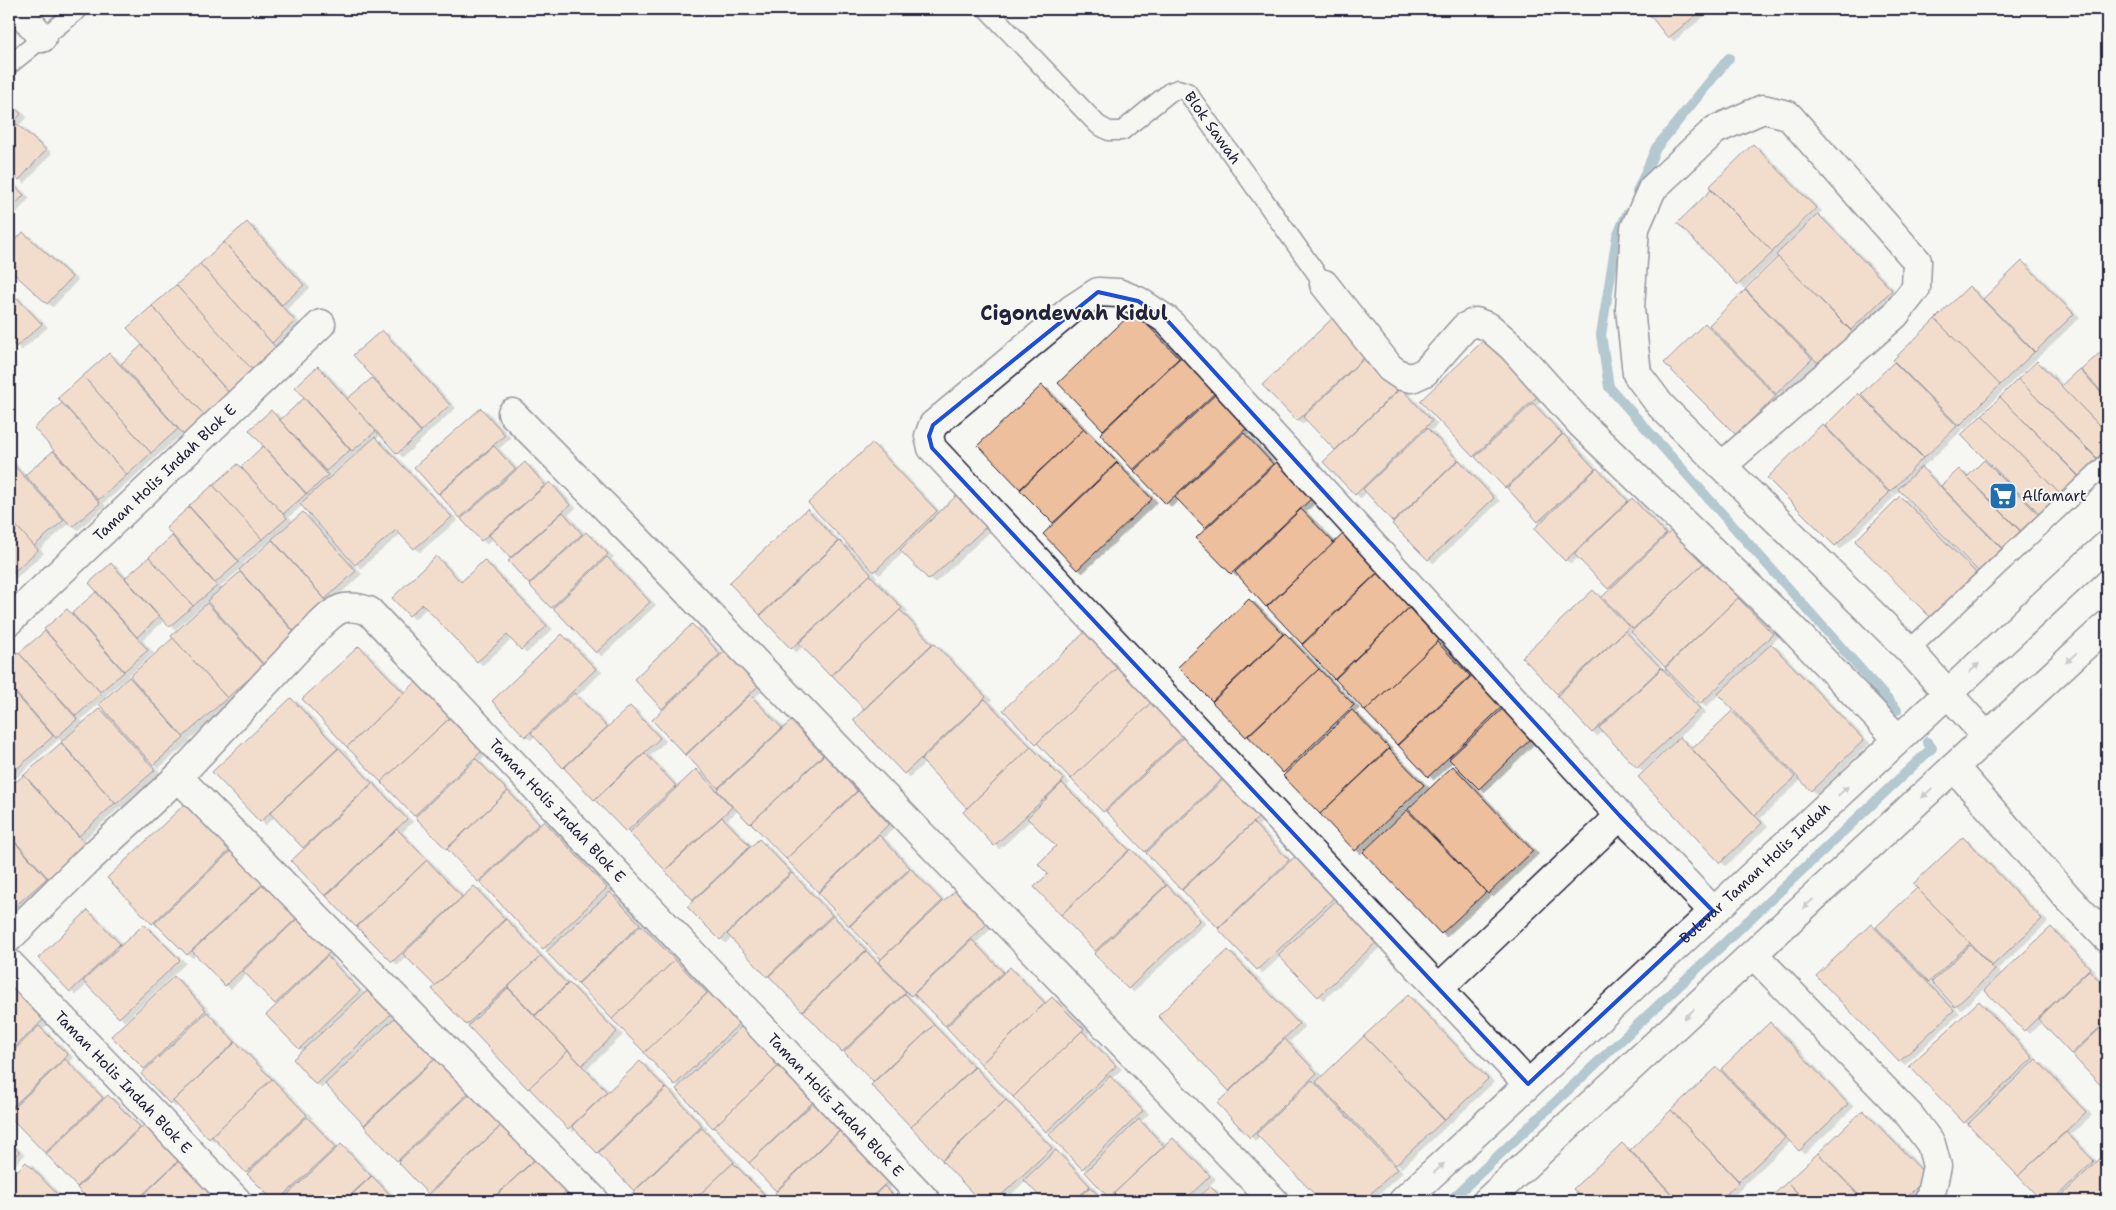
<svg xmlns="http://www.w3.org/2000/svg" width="2116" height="1210" font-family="'Shantell Sans',sans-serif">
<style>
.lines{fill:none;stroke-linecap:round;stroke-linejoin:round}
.stream{stroke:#6290a5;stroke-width:10}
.building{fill:#edbf9d;stroke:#22223b;filter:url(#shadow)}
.lane-casing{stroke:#22223b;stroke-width:21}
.street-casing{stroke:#22223b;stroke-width:31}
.lane{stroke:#f6f6f2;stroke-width:18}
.street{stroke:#f6f6f2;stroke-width:28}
.oneway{fill:#9797a0}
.marked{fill:none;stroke:#1d4ed8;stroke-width:4;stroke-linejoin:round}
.labels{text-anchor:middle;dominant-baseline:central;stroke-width:4;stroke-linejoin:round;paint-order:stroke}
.street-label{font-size:15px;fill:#22223b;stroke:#f6f6f2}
.poi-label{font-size:15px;fill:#22223b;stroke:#f6f6f2;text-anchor:start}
.district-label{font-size:20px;font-weight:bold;fill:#22223b;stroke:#f6f6f2}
</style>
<defs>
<filter id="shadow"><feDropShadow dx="5.5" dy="3" stdDeviation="0" flood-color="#0004"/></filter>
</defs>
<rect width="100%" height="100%" fill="#f6f6f2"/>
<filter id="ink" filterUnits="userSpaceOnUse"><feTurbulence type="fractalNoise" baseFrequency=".02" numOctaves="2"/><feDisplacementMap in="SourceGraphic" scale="10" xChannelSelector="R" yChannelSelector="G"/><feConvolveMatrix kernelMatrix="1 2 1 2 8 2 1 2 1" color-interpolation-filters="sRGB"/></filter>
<g filter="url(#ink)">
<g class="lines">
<g class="stream">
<polyline points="1637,192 1656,148 1729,58"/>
<polyline points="1627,214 1617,236 1601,335 1609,387 1897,710"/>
<polyline points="1450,1201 1932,748 1927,742"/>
</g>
</g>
<g class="building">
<polygon points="1645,9 1698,9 1700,12 1668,38"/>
<polygon points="9,103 21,114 9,127"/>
<polygon points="17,124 46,150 19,180 9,171 9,134"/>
<polygon points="1753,144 1816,208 1772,251 1709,187"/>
<polygon points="9,181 24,195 9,211"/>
<polygon points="1711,190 1773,252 1738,285 1677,223"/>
<polygon points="1818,214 1892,290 1851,330 1776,255"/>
<polygon points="247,222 304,285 282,305 224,242"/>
<polygon points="23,232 72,277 47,304 9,269 9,247"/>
<polygon points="224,242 295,321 272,343 200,264"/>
<polygon points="1778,257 1853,333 1820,365 1745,289"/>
<polygon points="2022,261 2074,314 2035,352 1983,299"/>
<polygon points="200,264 281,353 256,375 176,285"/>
<polygon points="176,285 257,375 232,396 152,306"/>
<polygon points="1969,286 2034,352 2000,385 1935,319"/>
<polygon points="1745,290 1812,359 1776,394 1709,325"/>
<polygon points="13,294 42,324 16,347 9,339 9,298"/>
<polygon points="152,306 230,394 205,416 127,328"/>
<polygon points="1134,311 1179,358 1103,430 1058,383"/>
<polygon points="1337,314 1371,351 1297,421 1262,385"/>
<polygon points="1935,319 2000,385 1959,426 1893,360"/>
<polygon points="1705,323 1776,396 1736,435 1664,363"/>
<polygon points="382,330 450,405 421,431 353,355"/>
<polygon points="1487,337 1541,393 1473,457 1420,401"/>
<polygon points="142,345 205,416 184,435 121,364"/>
<polygon points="2102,351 2107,356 2107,397 2081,370"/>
<polygon points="109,353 178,429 151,453 83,376"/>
<polygon points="1368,355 1400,388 1335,450 1303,417"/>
<polygon points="1182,356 1216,392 1133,470 1100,434"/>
<polygon points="2037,361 2107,433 2107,448 2097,458 2018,379"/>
<polygon points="1894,362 1957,426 1924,458 1861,394"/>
<polygon points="318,366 376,431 352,451 295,387"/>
<polygon points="2079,369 2107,398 2107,433 2061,386"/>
<polygon points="83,376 151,453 127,475 58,398"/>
<polygon points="372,378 421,432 397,454 347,399"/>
<polygon points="2018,379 2097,459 2079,476 2000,397"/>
<polygon points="1042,385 1084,429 1020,489 978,445"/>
<polygon points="1401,388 1432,421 1355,495 1323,462"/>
<polygon points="1858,393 1923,458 1890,492 1825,426"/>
<polygon points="1216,394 1248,427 1166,504 1134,471"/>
<polygon points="2000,397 2079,477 2060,494 1982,415"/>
<polygon points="304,398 350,450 326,471 280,420"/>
<polygon points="62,403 127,475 98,500 34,428"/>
<polygon points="1533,403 1562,434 1505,488 1475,457"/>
<polygon points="481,408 505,435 438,494 414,467"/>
<polygon points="271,410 328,475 307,494 249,430"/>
<polygon points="1982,415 2060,494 2040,514 1961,435"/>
<polygon points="1822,424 1889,493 1835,546 1767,478"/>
<polygon points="1427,428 1458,460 1393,522 1363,489"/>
<polygon points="1084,429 1117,462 1053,523 1020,490"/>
<polygon points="1244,433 1273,464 1205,528 1175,497"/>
<polygon points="1563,434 1595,469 1538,522 1507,488"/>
<polygon points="375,437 452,517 414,549 396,530 355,565 300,504"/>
<polygon points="872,443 937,511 874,572 808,503"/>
<polygon points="263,446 306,494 283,514 241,467"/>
<polygon points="494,446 515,469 460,518 439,494"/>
<polygon points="53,451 100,503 72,527 25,475"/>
<polygon points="9,460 64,520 34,546 9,518"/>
<polygon points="1459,460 1494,498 1428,560 1392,524"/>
<polygon points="1984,460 2039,515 2022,532 1967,477"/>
<polygon points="1278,461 1313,497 1231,574 1196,538"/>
<polygon points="525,462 545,485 481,541 461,519"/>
<polygon points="1117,463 1152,499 1077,570 1043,534"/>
<polygon points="238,464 287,518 262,540 213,485"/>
<polygon points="1921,467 2003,550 1980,573 1898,489"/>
<polygon points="1597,468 1628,501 1565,561 1534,529"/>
<polygon points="1959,469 2021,532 2004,550 1941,486"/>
<polygon points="550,482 570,505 510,558 489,535"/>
<polygon points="213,485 262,539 238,560 189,506"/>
<polygon points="958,494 988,525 929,580 900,550"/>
<polygon points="1900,496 1978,575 1932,619 1855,541"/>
<polygon points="1632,498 1666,534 1608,589 1574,554"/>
<polygon points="189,507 239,562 215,583 166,528"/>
<polygon points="807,509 838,542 760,615 729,583"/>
<polygon points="1301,509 1334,543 1266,607 1235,572"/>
<polygon points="303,512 356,571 325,599 272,539"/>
<polygon points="563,512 582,534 529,584 508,561"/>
<polygon points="9,518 38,550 9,576"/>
<polygon points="1674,528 1706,561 1633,629 1602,597"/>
<polygon points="586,532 608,554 551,608 529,585"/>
<polygon points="1344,533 1380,570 1302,644 1267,607"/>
<polygon points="172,536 217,586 193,606 149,557"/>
<polygon points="272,540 329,604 296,633 239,570"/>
<polygon points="840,541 871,574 791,649 760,616"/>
<polygon points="436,556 461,582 484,560 547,626 521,650 507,635 477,662 422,604 409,616 392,598"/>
<polygon points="149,557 193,606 169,627 125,578"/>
<polygon points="607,557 650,602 596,653 553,608"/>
<polygon points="1705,562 1739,597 1665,667 1631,632"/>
<polygon points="111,563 159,617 137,637 89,583"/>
<polygon points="1383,568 1415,602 1334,679 1302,645"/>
<polygon points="240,572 300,639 267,668 207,601"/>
<polygon points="870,575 902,608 830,676 799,643"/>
<polygon points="1593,590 1629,627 1557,694 1522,657"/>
<polygon points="96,592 148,650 124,671 72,613"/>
<polygon points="1738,598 1773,634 1700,704 1665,668"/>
<polygon points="1249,599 1283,634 1212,701 1178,667"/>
<polygon points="207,603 264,666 227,698 171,636"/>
<polygon points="1409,608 1439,640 1365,711 1335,679"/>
<polygon points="67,609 124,672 100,692 44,629"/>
<polygon points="900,610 932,644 864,709 832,675"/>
<polygon points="692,624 720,654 662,709 634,679"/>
<polygon points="1088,629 1121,664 1036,744 1003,710"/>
<polygon points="45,631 101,693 76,716 19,653"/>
<polygon points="1625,631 1661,668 1592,733 1557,696"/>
<polygon points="1285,633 1319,669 1246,737 1212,702"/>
<polygon points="562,634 596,669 525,737 492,701"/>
<polygon points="173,638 227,698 183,737 130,676"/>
<polygon points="1437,642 1470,676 1397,745 1365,711"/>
<polygon points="934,643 986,697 904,774 853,720"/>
<polygon points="1771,644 1864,740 1811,791 1718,694"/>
<polygon points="359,646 404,693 347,747 302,699"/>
<polygon points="725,651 758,686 685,755 652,720"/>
<polygon points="18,652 77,719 56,738 9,685 9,660"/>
<polygon points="1121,664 1155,700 1071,779 1037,743"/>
<polygon points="1662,668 1700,709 1637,768 1599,728"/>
<polygon points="1319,669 1354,705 1283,773 1248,736"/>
<polygon points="1479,669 1509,700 1428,777 1398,745"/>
<polygon points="129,677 184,738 153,765 99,704"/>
<polygon points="418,680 452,716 381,782 347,747"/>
<polygon points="12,690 53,736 9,776 9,692"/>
<polygon points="574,693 607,727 563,768 531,733"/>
<polygon points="750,695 782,728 718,788 686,755"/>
<polygon points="291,698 338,748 260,822 212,772"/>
<polygon points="1156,698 1188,731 1103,812 1071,779"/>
<polygon points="985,699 1031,747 967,808 921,760"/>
<polygon points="1508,704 1536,734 1479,789 1449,759"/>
<polygon points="630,706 660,738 594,800 564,768"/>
<polygon points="100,708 155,770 116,804 61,742"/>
<polygon points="1352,710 1389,748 1320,814 1283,776"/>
<polygon points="1732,711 1795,777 1755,815 1692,749"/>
<polygon points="452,716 484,749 414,816 381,782"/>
<polygon points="791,721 823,755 750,824 717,790"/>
<polygon points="1187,734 1226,775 1145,852 1106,811"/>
<polygon points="1680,737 1762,823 1720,863 1638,777"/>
<polygon points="61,743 115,803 79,836 24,775"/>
<polygon points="1031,747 1064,780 994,846 963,812"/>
<polygon points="339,748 372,783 303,848 270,813"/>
<polygon points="1389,749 1424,785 1355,851 1320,814"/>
<polygon points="645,753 676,786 626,832 595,800"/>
<polygon points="824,755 857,791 786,859 751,823"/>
<polygon points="476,759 508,791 446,849 415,817"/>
<polygon points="1453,766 1533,851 1488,894 1408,809"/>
<polygon points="696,769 732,807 665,870 629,833"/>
<polygon points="24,775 87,846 49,879 9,835 9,788"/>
<polygon points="1225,778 1261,815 1181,890 1146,853"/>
<polygon points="373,783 407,819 325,896 291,861"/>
<polygon points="1062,783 1129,850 1061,915 1034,887 1048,874 1038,864 1056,846 1027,818"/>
<polygon points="508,791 539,824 478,882 447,849"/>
<polygon points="858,791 889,824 818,892 786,859"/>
<polygon points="190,799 235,845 152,924 107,878"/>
<polygon points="1407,810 1486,892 1441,934 1363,852"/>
<polygon points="722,817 750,846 693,900 665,871"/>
<polygon points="544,821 607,888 543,949 480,882"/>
<polygon points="1253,823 1289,860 1218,928 1182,890"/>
<polygon points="397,829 427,860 356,927 326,896"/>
<polygon points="879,835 910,868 849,926 818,893"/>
<polygon points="9,836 47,878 11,910 9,908"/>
<polygon points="1963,837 2042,919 1992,966 1913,884"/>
<polygon points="759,839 791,872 720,940 687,907"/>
<polygon points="237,845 269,878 187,955 155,923"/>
<polygon points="1131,849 1166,885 1095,951 1061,915"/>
<polygon points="1303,849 1342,890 1257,970 1218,929"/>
<polygon points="427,860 462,897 392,962 357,927"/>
<polygon points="911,869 942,901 881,959 850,926"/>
<polygon points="792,873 832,915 767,977 727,934"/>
<polygon points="269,879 302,913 225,986 192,951"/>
<polygon points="1167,885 1200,920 1128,989 1094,954"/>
<polygon points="474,886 505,919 435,986 403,954"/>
<polygon points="1917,888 1970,943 1929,982 1876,927"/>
<polygon points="956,890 988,923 911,996 878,962"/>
<polygon points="610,892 640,924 577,984 546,952"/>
<polygon points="1344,893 1384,935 1318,997 1278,955"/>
<polygon points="88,910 120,944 70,992 38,958"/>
<polygon points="833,916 866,950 802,1011 769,976"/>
<polygon points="298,918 330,952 275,1004 243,971"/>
<polygon points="506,919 541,956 466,1025 432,989"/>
<polygon points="144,924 180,960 119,1018 83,981"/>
<polygon points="1871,924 1954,1010 1899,1062 1816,976"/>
<polygon points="641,925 675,960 612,1019 578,984"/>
<polygon points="2051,927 2090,968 2024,1031 1984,990"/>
<polygon points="972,940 1003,972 945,1026 914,994"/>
<polygon points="1970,945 1995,970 1955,1007 1932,982"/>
<polygon points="1228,950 1299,1024 1229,1091 1158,1016"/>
<polygon points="866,951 906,992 842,1052 803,1011"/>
<polygon points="327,956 360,991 299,1049 266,1015"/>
<polygon points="541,956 567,984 535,1015 508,987"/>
<polygon points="675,960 707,993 645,1053 612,1019"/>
<polygon points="1010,967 1045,1003 981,1064 946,1027"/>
<polygon points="2089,970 2107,989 2107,1021 2071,1054 2038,1019"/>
<polygon points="174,976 206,1010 144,1069 111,1036"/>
<polygon points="569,983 617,1032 582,1065 535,1016"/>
<polygon points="12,988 43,1020 9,1053 9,990"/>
<polygon points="508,988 568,1051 528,1089 468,1026"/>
<polygon points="713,988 743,1020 675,1085 644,1053"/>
<polygon points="367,991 391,1014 316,1085 293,1059"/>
<polygon points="905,994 934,1025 873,1082 844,1052"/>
<polygon points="1408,995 1488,1079 1445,1120 1364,1036"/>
<polygon points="1052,997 1084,1029 1013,1097 981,1064"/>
<polygon points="1979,1001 2033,1058 1964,1123 1909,1066"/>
<polygon points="405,1008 444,1049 364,1125 325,1084"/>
<polygon points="207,1012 235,1042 170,1104 141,1074"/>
<polygon points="1770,1022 1848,1104 1799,1151 1721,1069"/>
<polygon points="2107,1022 2107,1092 2072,1055"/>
<polygon points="934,1025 974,1067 911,1127 871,1085"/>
<polygon points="39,1026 68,1055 9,1110 9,1055"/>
<polygon points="742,1026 780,1065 713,1128 676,1089"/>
<polygon points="1082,1031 1116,1066 1046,1132 1013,1097"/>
<polygon points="1364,1036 1444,1120 1396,1165 1316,1082"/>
<polygon points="1285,1039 1317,1073 1250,1138 1217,1103"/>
<polygon points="236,1042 272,1079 209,1139 173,1101"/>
<polygon points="445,1050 478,1084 397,1161 364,1126"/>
<polygon points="568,1051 607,1092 568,1129 529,1088"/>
<polygon points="65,1059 103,1098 45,1153 9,1116 9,1112"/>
<polygon points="2036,1059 2086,1112 2018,1176 1968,1124"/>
<polygon points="640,1061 665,1088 597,1153 572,1126"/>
<polygon points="780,1065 814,1101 749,1163 714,1127"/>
<polygon points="975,1067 1006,1100 942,1160 911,1127"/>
<polygon points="1717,1067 1785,1138 1739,1181 1671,1110"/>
<polygon points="1110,1076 1143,1111 1082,1169 1049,1135"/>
<polygon points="272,1079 307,1115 246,1173 212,1136"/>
<polygon points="1312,1080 1397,1169 1363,1201 1321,1201 1256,1134"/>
<polygon points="667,1088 702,1126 634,1191 598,1153"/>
<polygon points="473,1091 504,1123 428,1194 398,1162"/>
<polygon points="108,1095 140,1127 77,1187 46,1154"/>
<polygon points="1006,1100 1052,1148 995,1201 980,1201 942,1161"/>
<polygon points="815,1102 841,1129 776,1191 749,1163"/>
<polygon points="1671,1110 1739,1182 1719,1201 1679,1201 1630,1150"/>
<polygon points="1863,1110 1928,1177 1902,1201 1865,1201 1818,1153"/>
<polygon points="307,1117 336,1147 278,1201 274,1201 247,1174"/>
<polygon points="1139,1119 1164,1146 1109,1198 1085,1172"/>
<polygon points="504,1123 536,1158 490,1201 437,1201 430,1194"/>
<polygon points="144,1125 178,1161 136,1201 90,1201 77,1188"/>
<polygon points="844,1127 893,1177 867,1201 783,1201 775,1193"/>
<polygon points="702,1128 734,1162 693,1201 625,1200"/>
<polygon points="2066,1132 2094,1161 2052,1201 2042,1201 2018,1176"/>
<polygon points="1173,1138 1210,1176 1184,1201 1112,1201 1109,1198"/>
<polygon points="9,1142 19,1152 9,1162"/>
<polygon points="1622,1143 1678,1201 1584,1201 1573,1189"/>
<polygon points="341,1144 371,1176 344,1201 281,1201"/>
<polygon points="1056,1150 1090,1186 1074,1201 1044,1201 1024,1180"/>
<polygon points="1818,1153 1864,1201 1806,1201 1787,1182"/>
<polygon points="2105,1154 2107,1156 2107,1201 2056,1201"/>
<polygon points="182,1158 214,1192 204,1201 137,1201"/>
<polygon points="537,1158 568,1190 555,1201 490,1201"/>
<polygon points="26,1162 59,1196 54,1201 9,1201 9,1179"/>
<polygon points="733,1163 764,1194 756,1201 693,1201"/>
<polygon points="372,1176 396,1201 345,1201"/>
<polygon points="1787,1182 1805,1201 1767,1201"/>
<polygon points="884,1186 899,1201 868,1201"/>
<polygon points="1210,1186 1225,1201 1194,1201"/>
<polygon points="1090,1187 1104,1201 1074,1201"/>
<polygon points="572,1188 584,1201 558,1201"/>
</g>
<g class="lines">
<defs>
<g id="lane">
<path id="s1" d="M987,9L1098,125L1109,131H1122L1170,92L1178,89L1187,92L1324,284"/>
<polyline points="9,65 79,9"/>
<polyline points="1909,650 2107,463"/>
</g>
<g id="street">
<polyline points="19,9 42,38"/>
<polyline points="1324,284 1390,368 1402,376 1412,378 1425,372 1465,327 1476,322 1489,327 1512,347 1581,424 1790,626 1898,739"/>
<polyline points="512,413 632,534 1274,1201"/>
<polyline points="1723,465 1895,315 1916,288 1917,261 1788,115 1763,109 1715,130 1652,189 1635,228 1630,309 1637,374 1661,406 1909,650 1986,736"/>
<path id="s2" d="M9,621L321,324"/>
<polyline points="1954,767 2068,898 2107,938"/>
<polyline points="178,777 595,1201"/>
<path id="s3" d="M9,938L88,860L178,777L319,626C337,608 344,603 369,611L926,1201"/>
<polyline points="1754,955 1910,1116 1931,1144 1937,1166 1930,1198 1928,1201"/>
<path id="s4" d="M9,963L237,1201"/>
<polyline points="1438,989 1620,816"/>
<polyline points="1528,1084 932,448 929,436 933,425 1072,309 1098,292 1118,293 1138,301 1167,320 1620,816 1647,842 1713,911"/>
<path id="s5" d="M1403,1201L2107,545"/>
<polyline points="1487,1201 2107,625"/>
</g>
</defs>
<use href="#lane" class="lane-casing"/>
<use href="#street" class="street-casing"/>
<use href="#lane" class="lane"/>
<use href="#street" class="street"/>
</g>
<defs><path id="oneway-solid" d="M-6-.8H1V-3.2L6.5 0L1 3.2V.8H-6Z" transform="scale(1.25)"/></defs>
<g class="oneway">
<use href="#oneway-solid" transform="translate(2071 658) rotate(137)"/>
<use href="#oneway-solid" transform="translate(1974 668) rotate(-43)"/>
<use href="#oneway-solid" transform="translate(1843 791) rotate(-43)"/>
<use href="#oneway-solid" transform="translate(1927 793) rotate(137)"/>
<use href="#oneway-solid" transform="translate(1808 904) rotate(137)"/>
<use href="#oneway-solid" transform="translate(1689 1014) rotate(137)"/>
<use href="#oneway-solid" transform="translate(1557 1056) rotate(-43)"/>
<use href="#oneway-solid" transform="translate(1439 1168) rotate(-43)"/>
</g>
</g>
<path d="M0 0H2116V1210H0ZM1098,292L1138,301L1167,320L1620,816L1713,911L1528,1084L932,448L929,436L933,425Z" fill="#f6f6f2" fill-opacity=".55" fill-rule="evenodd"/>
<path class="marked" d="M1098,292L1138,301L1167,320L1620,816L1713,911L1528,1084L932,448L929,436L933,425Z"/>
<defs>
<symbol id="supermarket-square" viewBox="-11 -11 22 22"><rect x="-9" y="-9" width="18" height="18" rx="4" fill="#1f6fb2" stroke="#f6f6f2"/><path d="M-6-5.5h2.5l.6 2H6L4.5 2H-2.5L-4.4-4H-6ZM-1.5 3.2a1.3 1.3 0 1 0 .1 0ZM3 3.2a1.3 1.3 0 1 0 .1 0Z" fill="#fff"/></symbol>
</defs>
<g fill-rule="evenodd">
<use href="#supermarket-square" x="1987" y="480" width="32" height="32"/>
</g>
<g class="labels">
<g class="street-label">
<text stroke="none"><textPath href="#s1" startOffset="310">Blok Sawah</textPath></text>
<text stroke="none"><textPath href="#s2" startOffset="215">Taman Holis Indah Blok E</textPath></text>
<text stroke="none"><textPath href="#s3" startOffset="771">Taman Holis Indah Blok E</textPath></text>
<text stroke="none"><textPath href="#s5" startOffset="481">Bulevar Taman Holis Indah</textPath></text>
<text stroke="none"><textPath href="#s4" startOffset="165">Taman Holis Indah Blok E</textPath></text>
<text stroke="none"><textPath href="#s3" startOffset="1176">Taman Holis Indah Blok E</textPath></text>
</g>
<g class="poi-label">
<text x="2022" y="496">Alfamart</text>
</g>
<g class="district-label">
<text x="1074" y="313">Cigondewah Kidul</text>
</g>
</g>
<rect width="2116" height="1210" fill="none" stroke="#f6f6f2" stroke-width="30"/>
<rect x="15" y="15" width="2086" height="1180" fill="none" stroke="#22223b" stroke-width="2" filter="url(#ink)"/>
</svg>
